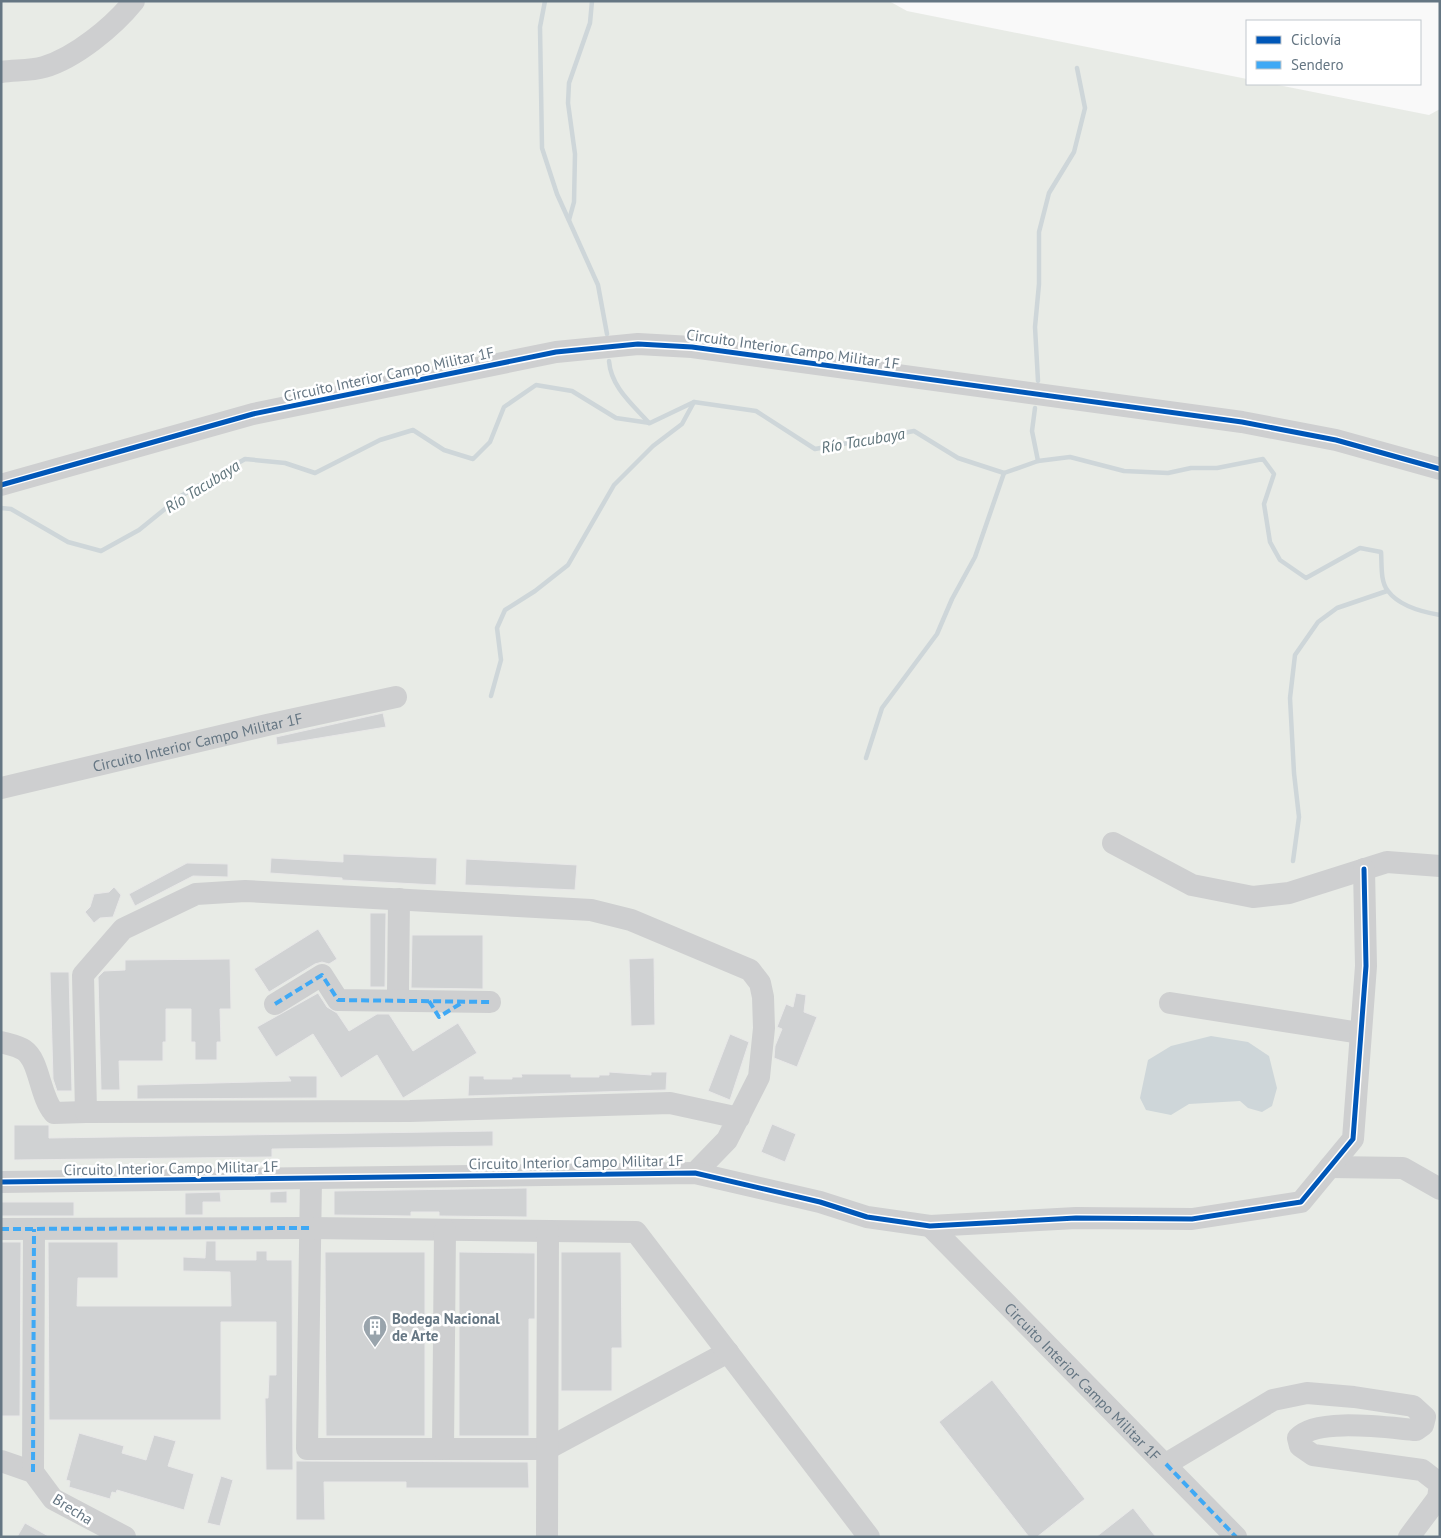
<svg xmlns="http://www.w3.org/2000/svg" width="1441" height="1538" font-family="'PT Sans',sans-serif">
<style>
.green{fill:#e8ebe6}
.water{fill:#ced6d9}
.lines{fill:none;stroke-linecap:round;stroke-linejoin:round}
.stream{stroke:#ced6d9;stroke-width:4.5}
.building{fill:#d0d2d3;stroke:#e8e8e8}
.minor{stroke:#cecfd0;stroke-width:22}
.quiet{stroke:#3fa9f5;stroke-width:4;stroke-dasharray:8 4;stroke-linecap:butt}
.cycleway-casing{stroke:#fff;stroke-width:8}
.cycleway{stroke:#0057b8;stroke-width:5}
.labels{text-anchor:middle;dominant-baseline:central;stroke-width:5;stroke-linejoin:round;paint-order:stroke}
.street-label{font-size:15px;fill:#657683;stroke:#fff}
.poi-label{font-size:15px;font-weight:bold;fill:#657683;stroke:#fff;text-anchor:start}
.water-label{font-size:16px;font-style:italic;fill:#60757c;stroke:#fff}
</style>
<rect width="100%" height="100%" fill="#f9f9f9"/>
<polygon class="green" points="1,1 889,1 907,11 1247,79 1247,84 1273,84 1429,115 1440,109 1440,1537 1,1537"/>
<polygon class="water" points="1211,1036 1248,1042 1269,1056 1277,1088 1272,1106 1262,1112 1248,1108 1240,1101 1189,1104 1171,1115 1146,1110 1140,1098 1148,1060 1171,1046"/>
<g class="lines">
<g class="stream">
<polyline points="545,1 540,27 542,148 557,194 598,285 607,334"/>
<polyline points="569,220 574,202 575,154 568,103 569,83 590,23 592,1"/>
<path d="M609,361C611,387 632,404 649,423"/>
<polyline points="1038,381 1035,327 1039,284 1039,232 1049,193 1074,152 1085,108 1077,68"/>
<polyline points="1035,408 1032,431 1038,461"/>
<path d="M1,508L11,509L68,542L101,551L139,530L181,496L245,459L285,463L315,473L380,440L413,430L444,450L473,459L490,442L504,407L536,385L572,391L616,418L650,423L694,402L756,411L815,449L914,431L958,458L1004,473L1038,461L1070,457L1124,471L1168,473L1191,468H1217L1263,459L1274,474L1264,504L1270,542L1280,560L1306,578L1360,548L1381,552C1382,563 1380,582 1388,591C1399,606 1422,612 1440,615"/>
<polyline points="491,696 501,660 497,628 505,610 535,591 568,565 614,485 653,446 682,424 694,402"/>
<polyline points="866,758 882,708 937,634 952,599 975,557 1004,473"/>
<polyline points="1293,861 1299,817 1294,773 1290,698 1295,655 1318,622 1337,608 1387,591"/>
</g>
</g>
<g class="building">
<polygon points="383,713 386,727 277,745 276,737"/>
<polygon points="343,854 437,858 436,885 342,880 342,878 270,873 271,858 343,862"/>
<polygon points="466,859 577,865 575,890 465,885"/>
<polygon points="187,863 228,864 228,877 193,876 135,906 129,894"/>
<polygon points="114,887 121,895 113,917 100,918 94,923 85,912 90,907 94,894 109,892"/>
<polygon points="370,913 386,913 385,987 370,987"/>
<polygon points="318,929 337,959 329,964 322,962 315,964 269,992 254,969"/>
<polygon points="412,935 483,935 483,989 411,988"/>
<polygon points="654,958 655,1025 631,1026 629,959"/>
<polygon points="230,959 231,1009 220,1009 221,1042 217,1042 217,1060 195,1060 195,1042 191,1042 191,1009 166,1009 166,1042 163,1042 163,1061 119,1061 120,1090 101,1090 98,977 104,971 125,970 125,960"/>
<polygon points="50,972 69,972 72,1091 57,1091 53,1079"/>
<polygon points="318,993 327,1007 337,1013 349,1031 377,1014 389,1014 413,1051 458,1023 477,1053 403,1098 377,1055 341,1078 313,1034 276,1057 257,1027"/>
<polygon points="796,993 806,995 804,1012 817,1017 797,1067 774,1058 775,1046 782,1029 777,1027 786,1004 793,1007"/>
<polygon points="730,1034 749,1042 730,1100 708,1091"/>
<polygon points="609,1072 651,1075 651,1072 667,1072 666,1090 468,1096 469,1076 484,1076 484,1079 512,1079 512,1077 522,1077 521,1074 571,1074 571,1077 599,1077 599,1075 609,1075"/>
<polygon points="288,1076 317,1076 317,1098 137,1099 137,1085 291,1081"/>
<polygon points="772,1124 796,1134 785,1162 761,1152"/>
<polygon points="14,1125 49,1125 49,1138 493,1131 493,1146 272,1149 272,1157 14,1160"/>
<polygon points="527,1188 527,1217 439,1216 439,1212 411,1212 411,1216 334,1215 334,1191"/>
<polygon points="287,1191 287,1203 270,1203 270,1192"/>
<polygon points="220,1192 221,1202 203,1202 203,1215 185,1215 185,1193"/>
<rect x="1" y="1202" width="73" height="14"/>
<polygon points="206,1241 216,1241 216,1260 256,1260 256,1251 267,1251 267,1260 292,1260 293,1470 266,1470 265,1398 268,1398 269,1375 276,1375 276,1322 221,1322 221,1420 49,1420 48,1242 118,1242 118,1278 78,1278 77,1306 231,1306 230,1272 183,1271 183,1257 205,1258"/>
<polygon points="1,1242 21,1242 20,1416 1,1416"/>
<polygon points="325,1252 425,1252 425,1436 326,1436"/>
<polygon points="459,1252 535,1253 535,1319 529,1319 529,1436 459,1436"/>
<polygon points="561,1252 621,1252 622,1348 612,1348 612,1391 561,1391"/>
<polygon points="992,1380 1085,1499 1037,1537 1029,1537 939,1422"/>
<polygon points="79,1433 124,1446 122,1453 146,1460 154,1435 176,1441 168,1466 194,1474 184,1510 117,1490 116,1493 112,1492 110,1499 69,1487 70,1481 66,1480"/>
<polygon points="296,1461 528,1462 529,1488 406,1488 406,1482 324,1482 325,1520 296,1520"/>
<polygon points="221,1476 233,1480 220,1526 207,1523"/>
<polygon points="1133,1508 1156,1537 1096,1537"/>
<polygon points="25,1523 50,1537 17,1537"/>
</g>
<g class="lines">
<g class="minor">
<path d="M1,72C15,70 31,71 44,67C75,58 113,27 134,1"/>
<polyline points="1,485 253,414 556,352 638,344 692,347 1242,422 1336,440 1440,469"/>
<path id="s1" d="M1,788L267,725L396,697"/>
<polyline points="1113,843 1192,885 1253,897 1289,893 1387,862 1440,866"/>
<polyline points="398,991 399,899"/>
<polyline points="1170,1003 1360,1033"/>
<polyline points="275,1004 322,975 338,1000 490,1002"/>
<path d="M1,1042C8,1044 18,1046 24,1050C40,1061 39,1095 54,1113L86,1112"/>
<polyline points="1330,1167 1403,1168 1440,1189"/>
<polyline points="695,1173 727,1140 759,1077 764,1028 763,997 760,983 750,970 631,920 591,910 245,891 196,894 123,929 83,975 86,1112 410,1111 670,1103 739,1118"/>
<polyline points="311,1179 307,1449 547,1449 728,1352"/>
<polyline points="1,1182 695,1173 820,1202 867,1217 930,1226 1076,1218 1192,1219 1301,1202 1353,1139 1366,966 1364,869"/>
<path id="s2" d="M930,1226L1236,1537"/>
<polyline points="1,1229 310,1228 636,1232 869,1537"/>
<polyline points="443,1449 445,1230"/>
<polyline points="1,1461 33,1472 53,1499 125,1537"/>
<path d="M1166,1464L1273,1400L1307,1393L1354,1397L1413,1406L1425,1417L1423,1425L1416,1430C1389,1428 1316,1417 1298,1438L1300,1446L1313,1455L1422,1470L1440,1484L1438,1498L1409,1537"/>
<polyline points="33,1472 34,1229"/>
<polyline points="547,1537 548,1231"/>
</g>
<g class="quiet">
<polyline points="429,1001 439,1017 463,1002"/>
<polyline points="275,1004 322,975 338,1000 490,1002"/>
<polyline points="1,1229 310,1228"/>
<polyline points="1166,1464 1236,1537"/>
<polyline points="33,1472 34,1229"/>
</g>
<defs>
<g id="cycleway">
<polyline points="1,485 253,414 556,352 638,344 692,347 1242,422 1336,440 1440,469"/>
<polyline points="1,1182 695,1173 820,1202 867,1217 930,1226 1076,1218 1192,1219 1301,1202 1353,1139 1366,966 1364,869"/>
</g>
</defs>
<use href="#cycleway" class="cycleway-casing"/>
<use href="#cycleway" class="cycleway"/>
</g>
<defs>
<symbol id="building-pin" viewBox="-11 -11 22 30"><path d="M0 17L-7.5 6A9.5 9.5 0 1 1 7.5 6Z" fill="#99a4ac" stroke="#fff"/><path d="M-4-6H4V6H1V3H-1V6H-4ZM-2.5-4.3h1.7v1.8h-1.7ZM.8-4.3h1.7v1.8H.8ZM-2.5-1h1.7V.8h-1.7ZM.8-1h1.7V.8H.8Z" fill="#fff"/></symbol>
</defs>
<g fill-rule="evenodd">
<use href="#building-pin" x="361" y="1313" width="28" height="38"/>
</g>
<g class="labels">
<g class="street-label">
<text transform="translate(793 349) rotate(8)">Circuito Interior Campo Militar 1F</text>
<text transform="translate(389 374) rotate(-12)">Circuito Interior Campo Militar 1F</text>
<text stroke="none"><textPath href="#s1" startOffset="202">Circuito Interior Campo Militar 1F</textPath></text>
<text transform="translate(576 1162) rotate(-1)">Circuito Interior Campo Militar 1F</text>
<text transform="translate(171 1168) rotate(-1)">Circuito Interior Campo Militar 1F</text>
<text stroke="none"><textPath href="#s2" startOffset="218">Circuito Interior Campo Militar 1F</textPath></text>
<text transform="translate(73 1509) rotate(32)">Brecha</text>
</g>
<g class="poi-label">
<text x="392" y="1318">Bodega Nacional<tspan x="392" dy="17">de Arte</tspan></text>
</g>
<g class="water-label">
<text transform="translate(863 440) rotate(-10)">Río Tacubaya</text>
<text transform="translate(202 486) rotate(-32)">Río Tacubaya</text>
</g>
</g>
<rect width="1441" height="1538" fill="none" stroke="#657683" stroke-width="5"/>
<rect x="1246" y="20" width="175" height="65" fill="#ffffff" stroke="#c1c8cd"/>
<rect x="1256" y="36" width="25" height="8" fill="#0057b8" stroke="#c1c8cd"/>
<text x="1291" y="45" font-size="15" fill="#657683">Ciclovía</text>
<rect x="1256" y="61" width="25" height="8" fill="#3fa9f5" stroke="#c1c8cd"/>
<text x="1291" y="70" font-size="15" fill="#657683">Sendero</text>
</svg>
